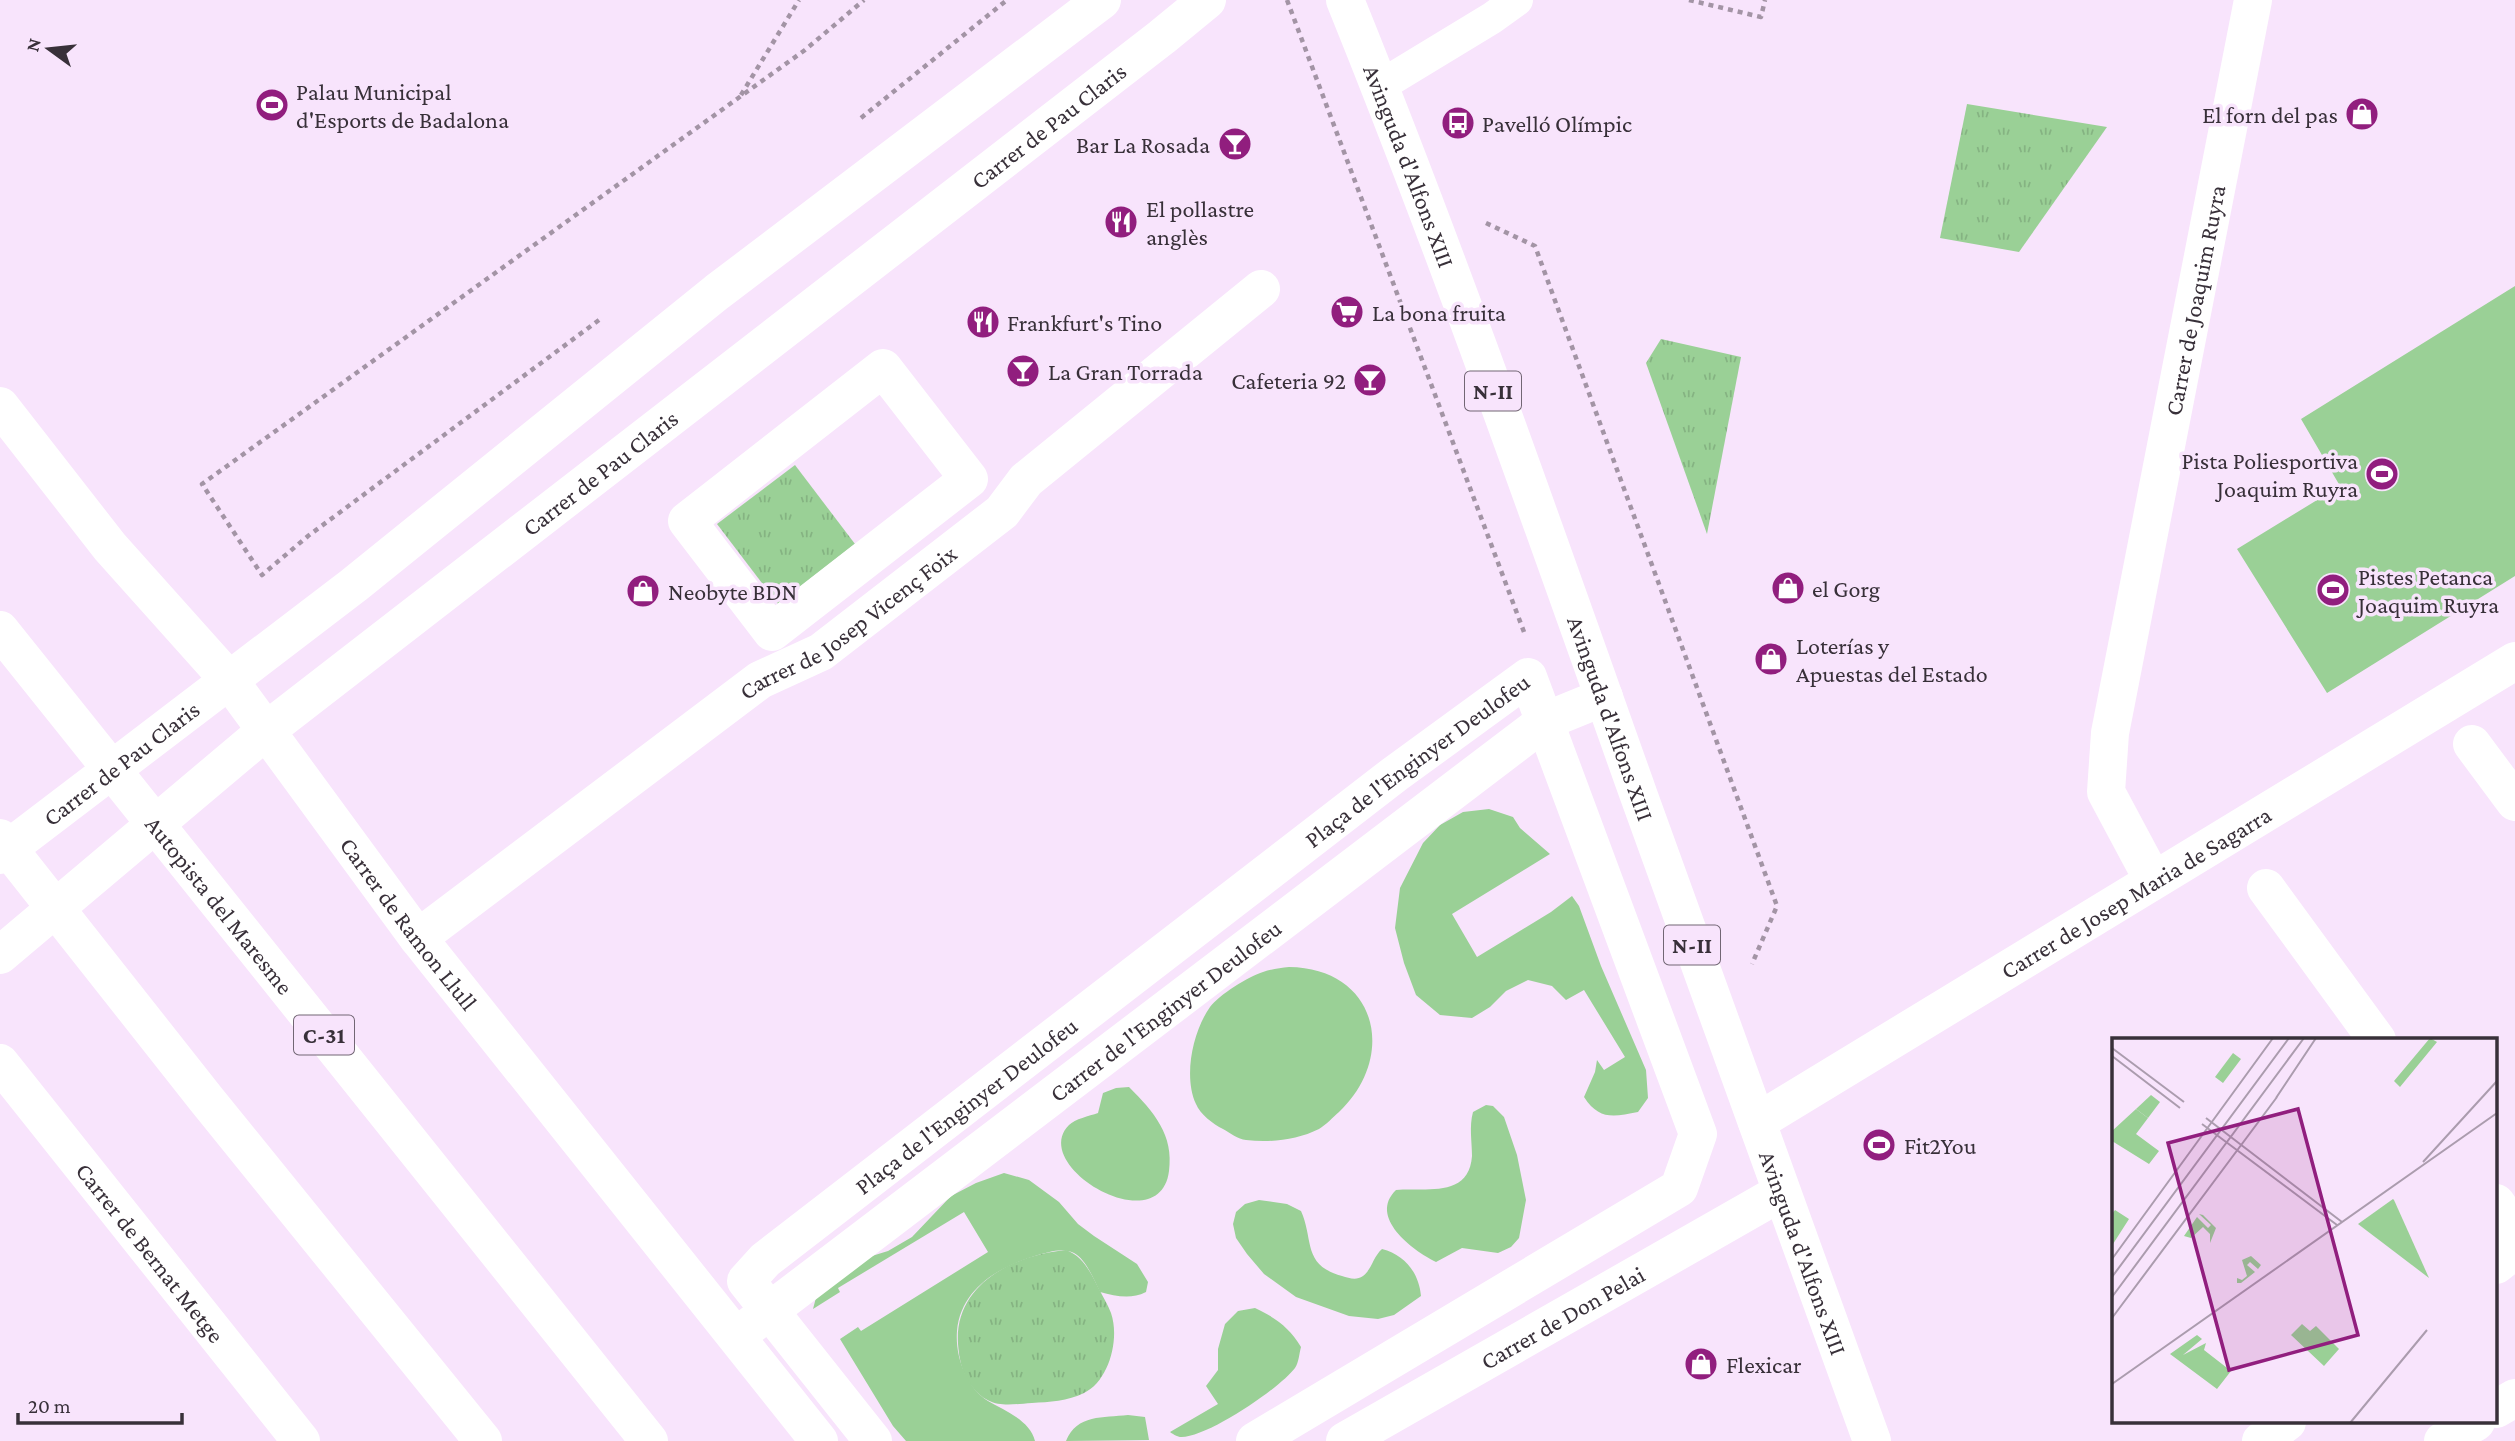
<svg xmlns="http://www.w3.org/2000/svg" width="2515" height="1441" font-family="'Crimson Pro',serif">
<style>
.park{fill:url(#park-tufts)}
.garden{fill:#9ad096}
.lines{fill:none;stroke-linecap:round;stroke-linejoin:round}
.path{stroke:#a394a5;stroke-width:4.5;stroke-dasharray:5 5;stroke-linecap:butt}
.lane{stroke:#fff;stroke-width:32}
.street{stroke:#fff;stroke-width:38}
.secondary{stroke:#fff;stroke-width:38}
.primary{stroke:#fff;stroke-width:38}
.highway{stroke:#fff;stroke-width:38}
.labels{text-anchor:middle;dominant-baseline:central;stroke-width:7;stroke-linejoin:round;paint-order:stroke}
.shield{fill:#f8e4fc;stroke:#726674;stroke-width:2}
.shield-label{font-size:23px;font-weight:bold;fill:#383039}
.poi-label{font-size:24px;fill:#383039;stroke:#f8e4fc;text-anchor:start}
.street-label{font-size:24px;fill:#383039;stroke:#f8e4fc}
.inset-road{fill:none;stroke:#ab9cae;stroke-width:2}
.view{fill:#911e7e;fill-opacity:0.15;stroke:#911e7e;stroke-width:3.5}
.inset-edge{fill:none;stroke:#383039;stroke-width:3.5}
</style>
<defs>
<pattern id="park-tufts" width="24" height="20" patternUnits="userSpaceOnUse" patternTransform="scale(1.75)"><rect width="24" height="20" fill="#9ad096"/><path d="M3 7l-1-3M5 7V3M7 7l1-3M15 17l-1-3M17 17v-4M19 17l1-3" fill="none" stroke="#85b382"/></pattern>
</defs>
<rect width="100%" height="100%" fill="#f8e4fc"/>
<g class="park">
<polygon points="1967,104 2107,127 2019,252 1940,238"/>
<polygon points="1661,339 1741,357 1707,534 1646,363"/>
<polygon points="795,465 855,544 778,604 717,524"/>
<path d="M1066,1250C1083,1256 1091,1273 1099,1289C1103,1297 1108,1305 1111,1313C1120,1339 1109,1381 1084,1393C1068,1401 1049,1402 1032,1403C1004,1405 989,1409 970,1384C962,1374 959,1357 958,1344C954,1284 1014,1255 1066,1250Z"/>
</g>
<g class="garden">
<polygon points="2515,286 2515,576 2327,693 2237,549 2340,486 2301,419"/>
<path d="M1489,809L1513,817L1520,828L1550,854L1452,914L1477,957L1551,912L1572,896L1579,906L1601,966L1646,1070L1648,1098L1638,1112C1613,1117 1599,1120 1584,1097L1595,1072L1597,1060L1604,1070L1625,1057L1584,990L1566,1000L1552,986L1528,980L1506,991L1490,1007L1472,1018L1440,1015L1416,995L1404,963L1395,928L1400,888L1423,843L1440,825L1463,812Z"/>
<path d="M1289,967C1377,968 1398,1056 1339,1112C1333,1117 1326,1125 1319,1129C1297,1140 1270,1143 1246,1140C1238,1139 1230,1133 1223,1129C1213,1124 1200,1114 1196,1104C1183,1076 1193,1031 1210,1007C1219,995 1249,976 1263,972C1271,969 1280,968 1289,967Z"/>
<path d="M1129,1087C1154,1112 1174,1135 1169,1171C1160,1243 1028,1166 1069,1125C1075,1119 1089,1116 1098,1113L1103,1093L1116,1088Z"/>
<path d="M1486,1105L1493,1106L1504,1117L1517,1155L1526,1200L1519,1238L1511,1247L1498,1253L1462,1248L1436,1262C1412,1250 1368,1217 1396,1190C1424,1187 1469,1199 1472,1156C1472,1141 1469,1127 1473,1112Z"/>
<path d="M1004,1173L1029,1180L1059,1202L1078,1224L1094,1236L1137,1264L1148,1282L1146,1292C1130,1300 1116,1296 1100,1292C1094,1280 1086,1259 1074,1253C1062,1247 1049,1252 1038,1255C1001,1266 961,1287 957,1331C955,1356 966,1387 988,1401C1005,1411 1030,1420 1035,1441H906L893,1426L840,1339L858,1327L861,1331L988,1252L964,1212L838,1288L840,1292L813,1309L818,1290L859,1260L888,1251L912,1237L951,1196L976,1183Z"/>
<path d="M1259,1200L1287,1204L1301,1211C1314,1240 1302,1265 1342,1276C1349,1278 1356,1281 1363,1276C1372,1269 1373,1257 1382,1249C1405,1255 1419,1273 1421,1296L1394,1315L1378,1319L1349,1316L1296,1297L1264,1274L1247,1254L1236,1238L1233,1224L1236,1212L1245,1204Z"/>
<path d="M1255,1308C1276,1318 1289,1327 1301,1347C1299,1354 1299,1362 1295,1368C1279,1389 1205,1439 1180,1437C1178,1437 1171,1433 1170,1432L1218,1404L1206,1386L1218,1370V1349L1225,1324L1238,1311Z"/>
<path d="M1128,1415L1145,1417L1149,1440L1066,1441C1077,1414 1103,1418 1128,1415Z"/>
</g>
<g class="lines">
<g class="path">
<polyline points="1287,0 1524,632"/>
<polyline points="1689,0 1761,17 1765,0"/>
<polyline points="741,95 799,0"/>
<polyline points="861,118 1007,0"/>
<polyline points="1486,223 1535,246 1777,906 1752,964"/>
<polyline points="599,320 308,536 262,575 202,484 805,50 864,0"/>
</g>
<polyline class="lane" points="1380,86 1492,18 1517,0"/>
<g class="street">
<polygon points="883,368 969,479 772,632 687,521"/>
<polyline points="2472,744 2515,802"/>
<path id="s1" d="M2153,880L2106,792L2110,733L2253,0"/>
<polyline points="2266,888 2377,1040"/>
<path id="s2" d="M418,938L760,680L821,652L1002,512L1026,480L1261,289"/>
<path id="s3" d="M1757,1122C2008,967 2263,817 2515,661"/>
<polyline points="2496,1203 2515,1230"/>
<polyline points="2496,1265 2515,1250"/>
<path id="s4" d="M751,1325L1532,731L1545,721L1604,697"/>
<polyline points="2496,1409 2515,1398"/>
<path id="s5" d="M873,1441L746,1281L765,1260L1395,774L1528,677L1698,1134L1679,1188L1255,1441"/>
<path id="s6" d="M1345,1441L1780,1193"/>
<polyline points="2261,1441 2287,1422"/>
<polyline points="2443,1441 2476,1422"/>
</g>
<g class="secondary">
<path id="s7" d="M0,406L110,547L229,680L418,938L819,1441"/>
<path id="s8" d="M0,855L354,585L717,292L1102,0"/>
<path id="s9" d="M0,955L267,730L1162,37L1207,0"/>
<path id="s10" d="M0,1063L301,1441"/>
</g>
<path class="primary" id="s11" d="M1345,0C1451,262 1544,529 1639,796C1716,1011 1794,1226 1872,1441"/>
<g class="highway">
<path id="s12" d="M0,630L649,1441"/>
<polyline points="0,838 206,1099 483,1441"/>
</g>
</g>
<defs>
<symbol id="stadium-disc" viewBox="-11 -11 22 22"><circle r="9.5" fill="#911e7e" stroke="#f8e4fc"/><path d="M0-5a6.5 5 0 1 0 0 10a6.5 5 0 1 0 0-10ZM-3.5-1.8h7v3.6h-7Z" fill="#fff"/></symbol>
<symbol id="shop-disc" viewBox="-11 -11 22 22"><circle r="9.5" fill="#911e7e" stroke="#f8e4fc"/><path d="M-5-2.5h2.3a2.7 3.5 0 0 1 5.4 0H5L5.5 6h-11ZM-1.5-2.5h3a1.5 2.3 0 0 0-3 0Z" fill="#fff"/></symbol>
<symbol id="bus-disc" viewBox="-11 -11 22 22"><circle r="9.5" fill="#911e7e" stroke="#f8e4fc"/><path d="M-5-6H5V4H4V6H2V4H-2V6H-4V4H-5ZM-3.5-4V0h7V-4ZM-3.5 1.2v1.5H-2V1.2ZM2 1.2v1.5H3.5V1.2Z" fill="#fff"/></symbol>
<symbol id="bar-disc" viewBox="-11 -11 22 22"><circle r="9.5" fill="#911e7e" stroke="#f8e4fc"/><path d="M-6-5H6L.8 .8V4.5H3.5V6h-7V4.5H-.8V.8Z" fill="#fff"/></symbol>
<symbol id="restaurant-disc" viewBox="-11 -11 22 22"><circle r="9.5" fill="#911e7e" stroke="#f8e4fc"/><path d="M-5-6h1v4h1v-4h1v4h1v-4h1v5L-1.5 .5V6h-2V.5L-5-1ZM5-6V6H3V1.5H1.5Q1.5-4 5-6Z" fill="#fff"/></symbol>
<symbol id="supermarket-disc" viewBox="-11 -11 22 22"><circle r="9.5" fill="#911e7e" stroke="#f8e4fc"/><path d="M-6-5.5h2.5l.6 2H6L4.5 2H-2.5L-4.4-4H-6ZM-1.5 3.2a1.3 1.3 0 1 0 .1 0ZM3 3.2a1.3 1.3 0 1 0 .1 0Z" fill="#fff"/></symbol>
</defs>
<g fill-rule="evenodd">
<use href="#stadium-disc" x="253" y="86" width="38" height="38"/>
<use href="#shop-disc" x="2343" y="95" width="38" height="38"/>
<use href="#bus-disc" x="1439" y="104" width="38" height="38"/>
<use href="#bar-disc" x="1216" y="125" width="38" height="38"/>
<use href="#restaurant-disc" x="1102" y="203" width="38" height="38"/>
<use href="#supermarket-disc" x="1328" y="293" width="38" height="38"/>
<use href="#restaurant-disc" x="964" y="303" width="38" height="38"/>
<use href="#bar-disc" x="1004" y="352" width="38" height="38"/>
<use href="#bar-disc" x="1351" y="361" width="38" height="38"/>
<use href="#stadium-disc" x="2363" y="455" width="38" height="38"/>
<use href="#shop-disc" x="1769" y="569" width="38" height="38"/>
<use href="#stadium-disc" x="2314" y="571" width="38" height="38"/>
<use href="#shop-disc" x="624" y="572" width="38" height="38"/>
<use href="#shop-disc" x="1752" y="640" width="38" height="38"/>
<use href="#stadium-disc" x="1860" y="1126" width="38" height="38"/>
<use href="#shop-disc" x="1682" y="1345" width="38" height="38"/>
</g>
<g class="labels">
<g class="shield">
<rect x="1465" y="371.5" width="56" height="39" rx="5"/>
<rect x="1664" y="925.5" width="56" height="39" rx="5"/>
<rect x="294" y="1015.5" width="60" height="39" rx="5"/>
</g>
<g class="shield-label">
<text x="1493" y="391">N-II</text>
<text x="1692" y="945">N-II</text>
<text x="324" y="1035">C-31</text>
</g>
<g class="poi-label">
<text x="296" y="91">Palau Municipal<tspan x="296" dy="28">d'Esports de Badalona</tspan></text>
<text x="2338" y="114" text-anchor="end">El forn del pas</text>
<text x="1482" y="123">Pavelló Olímpic</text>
<text x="1210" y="144" text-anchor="end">Bar La Rosada</text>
<text x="1146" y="208">El pollastre<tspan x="1146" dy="28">anglès</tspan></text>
<text x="1372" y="312">La bona fruita</text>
<text x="1007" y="322">Frankfurt's Tino</text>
<text x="1048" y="371">La Gran Torrada</text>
<text x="1346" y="380" text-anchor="end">Cafeteria 92</text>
<text x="2358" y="460" text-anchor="end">Pista Poliesportiva<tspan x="2358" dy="28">Joaquim Ruyra</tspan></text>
<text x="2358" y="576">Pistes Petanca<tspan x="2358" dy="28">Joaquim Ruyra</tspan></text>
<text x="1812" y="588">el Gorg</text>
<text x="668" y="591">Neobyte BDN</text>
<text x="1796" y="645">Loterías y<tspan x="1796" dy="28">Apuestas del Estado</tspan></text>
<text x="1904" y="1145">Fit2You</text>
<text x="1726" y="1364">Flexicar</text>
</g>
<g class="street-label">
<text stroke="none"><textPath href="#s9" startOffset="1337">Carrer de Pau Claris</textPath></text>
<text stroke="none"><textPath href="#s11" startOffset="178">Avinguda d'Alfons XIII</textPath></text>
<text stroke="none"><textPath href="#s1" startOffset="600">Carrer de Joaquim Ruyra</textPath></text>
<text stroke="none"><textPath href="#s9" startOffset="770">Carrer de Pau Claris</textPath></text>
<text stroke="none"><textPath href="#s2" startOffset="534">Carrer de Josep Vicenç Foix</textPath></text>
<text stroke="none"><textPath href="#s11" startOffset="766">Avinguda d'Alfons XIII</textPath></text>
<text stroke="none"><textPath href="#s8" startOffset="152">Carrer de Pau Claris</textPath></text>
<text stroke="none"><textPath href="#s5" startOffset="1054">Plaça de l'Enginyer Deulofeu</textPath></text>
<text stroke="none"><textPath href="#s3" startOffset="443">Carrer de Josep Maria de Sagarra</textPath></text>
<text stroke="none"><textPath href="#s12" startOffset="352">Autopista del Maresme</textPath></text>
<text stroke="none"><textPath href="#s7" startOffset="660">Carrer de Ramon Llull</textPath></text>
<text stroke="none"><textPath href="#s4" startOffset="520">Carrer de l'Enginyer Deulofeu</textPath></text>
<text stroke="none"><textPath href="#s5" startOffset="486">Plaça de l'Enginyer Deulofeu</textPath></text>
<text stroke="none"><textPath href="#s10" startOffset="242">Carrer de Bernat Metge</textPath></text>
<text stroke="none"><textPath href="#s11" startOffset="1334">Avinguda d'Alfons XIII</textPath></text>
<text stroke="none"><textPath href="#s6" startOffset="250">Carrer de Don Pelai</textPath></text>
</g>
</g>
<g transform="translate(2112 1038)">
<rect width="385" height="385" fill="#f8e4fc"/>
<path d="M281,161L282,162L317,240L246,186Z" fill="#9ad096"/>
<path d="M39,57L48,64L36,80L24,71Z" fill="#9ad096"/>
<path d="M318,0L325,4L288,49L282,43ZM121,15L129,21L111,45L103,39ZM24,71L36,80L24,96L47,113L37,126L0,103V93ZM3,172L17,181L1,206L0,176ZM87,176L91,177L104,190L98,205V196L91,189L79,200L72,198L85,179L96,190L99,187ZM139,218L149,227L146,231L138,224L135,227L143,234L129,245H125V240L130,242L135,238L130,222ZM190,286L198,293L204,288L227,311L212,328L179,297ZM85,297L90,301L71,317L94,305L92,312L119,333L105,351L58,316Z" fill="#9ad096"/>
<path class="inset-road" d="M0,10L72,64M0,18L68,70M164,60L204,0M94,80L230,184M90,86L225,187M311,124L385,43M0,221L161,0M0,239L177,0M0,259L192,0M0,280L165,59M0,346L385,75M238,385L315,292"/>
<path class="view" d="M186,71L246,297L117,332L56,105Z"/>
<rect width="385" height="385" class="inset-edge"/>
</g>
<g transform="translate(49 49) rotate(285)" stroke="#f8e4fc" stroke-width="5" paint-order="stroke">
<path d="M0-5L12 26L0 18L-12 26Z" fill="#383039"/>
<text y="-10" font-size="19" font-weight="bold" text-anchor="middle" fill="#383039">N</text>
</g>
<path d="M18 1413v10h164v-10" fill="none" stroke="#383039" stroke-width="3.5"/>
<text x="28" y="1413" font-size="21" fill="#383039" stroke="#f8e4fc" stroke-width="5" paint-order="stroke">20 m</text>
</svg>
